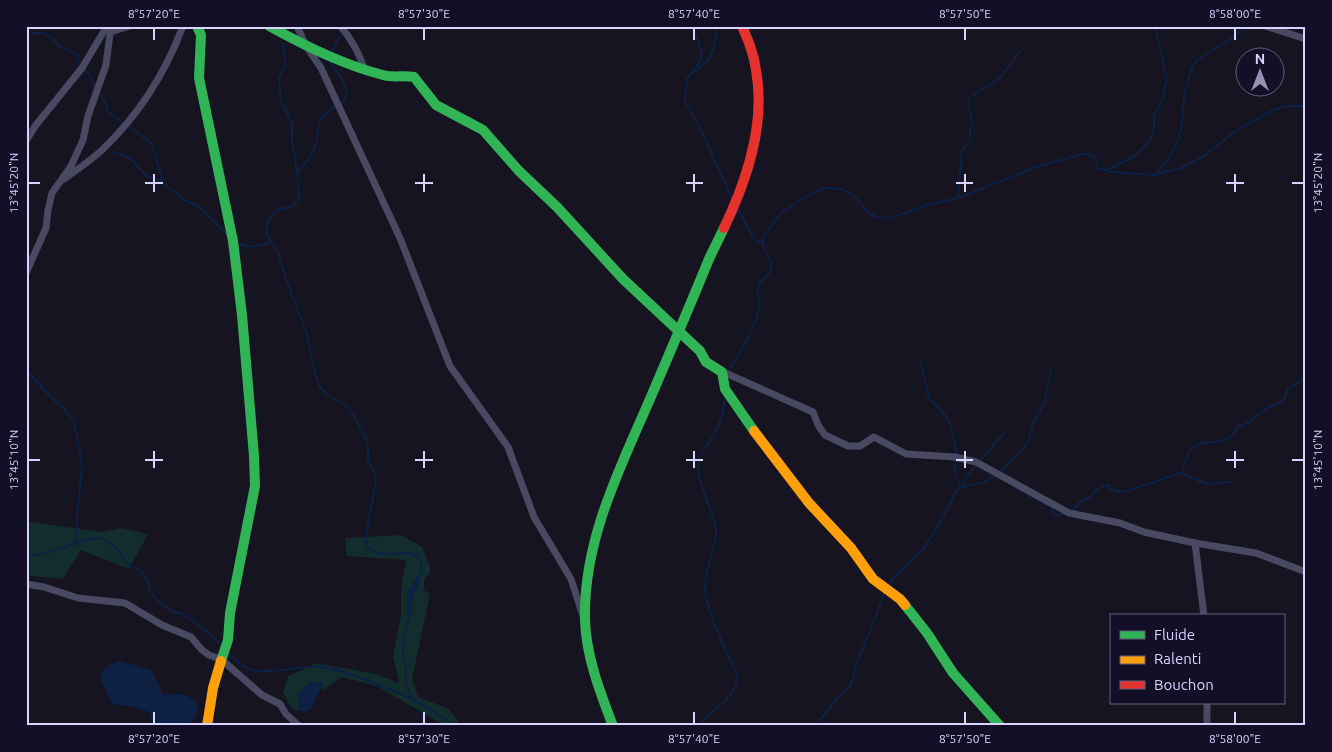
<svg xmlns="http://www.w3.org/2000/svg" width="1332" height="752" font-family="Ubuntu,sans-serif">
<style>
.green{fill:#132c2d;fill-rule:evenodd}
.water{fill:#0d2144}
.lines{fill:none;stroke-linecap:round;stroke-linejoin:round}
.stream{stroke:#0d2144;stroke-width:2}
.street{stroke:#4a4962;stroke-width:7}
.fast{stroke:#30b455;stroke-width:10}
.slow{stroke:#ff9f0a;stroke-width:10}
.jam{stroke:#e5322d;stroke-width:10}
.ticks{fill:none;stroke:#d9d4ff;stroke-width:2}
.neatline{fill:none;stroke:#d9d4ff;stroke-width:2}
.ticks-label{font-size:12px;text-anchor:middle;fill:#d9d4ff}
</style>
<rect width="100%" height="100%" fill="#161421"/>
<g class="green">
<polygon points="26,521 101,532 122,528 148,534 129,569 81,550 63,579 32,576 26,577"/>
<path d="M401,535L422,547L430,567V572L424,581V590L430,594L412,679L418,697L449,709L462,726H445L377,686L342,677L322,691L323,683L311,682C300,691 297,696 299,711L292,709L283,692L288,676L317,663L376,674L399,683L393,656L401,615V588L406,560L347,556L345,538ZM417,576L420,581L412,599V618L407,593Z"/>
</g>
<g class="water">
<polygon points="417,576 420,581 412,599 412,618 407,617 407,593"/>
<path d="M121,661L152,671L163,695C180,693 185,693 198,703L196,716L188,726H155L150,712L134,707L112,704L100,677C104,666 110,664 121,661Z"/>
<path d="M311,682L323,683C321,694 314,696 312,708L305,712L299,711C297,696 300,691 311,682Z"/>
</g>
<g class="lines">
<g class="stream">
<polyline points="692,26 701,49 701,60 687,79 685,101 698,124 732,198"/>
<polyline points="32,33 43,33 52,38 61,48 70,50 77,54 79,64 80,66"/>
<polyline points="283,44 285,64 279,79 281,100 292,124 292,140 297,172"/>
<polyline points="331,53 339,37"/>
<path d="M330,60L331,63C339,75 354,90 341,104"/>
<polyline points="84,69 90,75 96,88"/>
<path d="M691,73C712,64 715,47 717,26"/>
<polyline points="98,92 105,101 108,112 125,124"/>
<path d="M337,106C310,120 323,127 314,149C310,159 304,165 297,172L299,196L294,206L280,209L273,213L268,221L266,232L271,242L278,252L285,276L307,334L315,374L320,387L326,394L348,407L356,419L365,436L368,448V459L374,471L376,482L365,540C373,569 415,540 421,563C423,568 421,574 418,578"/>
<polyline points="129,126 152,144 163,183 183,199 200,207 227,234"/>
<polyline points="113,152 130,158 147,176 163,183"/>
<polyline points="1107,170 1134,156 1149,142 1154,131 1154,115 1161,103 1167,80 1156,29 1153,26"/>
<polyline points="1154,175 1181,168 1204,156 1233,133 1275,109 1287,106 1306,106"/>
<polyline points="958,198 962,151 970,141 970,130 973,122 968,106 969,98 1000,78 1020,51"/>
<polyline points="738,209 755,240 762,243"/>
<path d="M238,243C249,249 259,246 271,242"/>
<polyline points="920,361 929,398 946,416 951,428 956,447 956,454"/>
<polyline points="26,370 45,391 66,411 74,421 82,464 75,545"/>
<path d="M728,372C739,353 753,333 758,312C762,293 749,290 769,274L772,264L762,243L765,234L782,212L810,194L824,188L842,189L854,196L869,213L877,217L891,218L927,205L958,198L1039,166L1083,154L1092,155L1096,160L1098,168L1111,172L1154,175L1168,160L1177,142L1182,126L1184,96L1191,71L1196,61L1250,26"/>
<polyline points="955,459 955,471 960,488"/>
<polyline points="979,462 1004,433"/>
<polyline points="1000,472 1023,450 1029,440 1033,423 1044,404 1051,370"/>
<polyline points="1181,473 1207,484 1230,482"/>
<polyline points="962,486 966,477 976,465"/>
<polyline points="1016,488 1051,507 1053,514 1057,515 1065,514"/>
<path d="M1072,511L1081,501L1091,497L1096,490L1103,486L1108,485L1110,489L1120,492L1127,491L1181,473C1184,467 1185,460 1188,454C1201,432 1228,453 1237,427L1249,422L1267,408L1283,401L1288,389L1306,377"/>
<polyline points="26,556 44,554 90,539 102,538 115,547 128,564 143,573 148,581 150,591 157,600 171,611 183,614 196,623 223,646"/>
<path d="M888,586C897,571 910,563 921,551C936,533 946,510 957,490C968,481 981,488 991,477H996"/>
<polyline points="409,618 404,637 403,654 406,668 406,686 413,700"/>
<path d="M228,652C252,686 288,664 321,667C333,668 347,673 358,677C392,689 426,703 454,726"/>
<path d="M698,726C714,705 733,705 738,674C728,658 708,611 705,592C704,587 706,579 707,573C708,559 718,544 716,529C713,509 695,479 698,463C701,451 709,443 715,433C721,421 724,409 725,396"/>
<polyline points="815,726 843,692 849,688 854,676 855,665 864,646 885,592"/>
</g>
<g class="street">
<polyline points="297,26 306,46 321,68 400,238 450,366 508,447 534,517 571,579 583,616"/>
<path d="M340,26C352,39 358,52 364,68"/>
<polyline points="1265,26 1306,39"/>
<polyline points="110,32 130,26"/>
<polyline points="26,141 36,125 82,68 107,26"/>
<path d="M64,179C76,170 90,161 101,151C138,116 165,74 183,26"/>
<polyline points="26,273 46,228 48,210 52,193 71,166 83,140 88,116 106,65 111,26"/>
<polyline points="721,371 813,412 818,425 825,435 848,446 860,446 874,437 906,454 955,457 976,462 1069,513 1120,523 1144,532 1195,543 1256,553 1306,572"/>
<polyline points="1195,543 1204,616"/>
<polyline points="26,584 44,587 78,598 125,603 162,625 191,637 202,650 209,655 222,660 262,695 280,704 286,714 299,726"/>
<polyline points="1207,703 1207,726"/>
</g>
<g class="fast">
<polyline points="197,26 201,35 199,78 233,241 242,315 254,456 255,486 230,613 228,640 221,661"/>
<path d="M269,26C305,46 343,65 383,75C393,78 404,75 414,77L436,105L483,130L519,171L557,207L623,279L700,351L706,362L722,372L725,389L754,431"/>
<polyline points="905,605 927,633 953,673 1000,726"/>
<path d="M613,726C600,692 586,656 585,620C583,544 617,474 647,406C668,357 689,308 709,259L724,228"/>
</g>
<g class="slow">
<polyline points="754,431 809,503 851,548 873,579 900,599 905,605"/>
<polyline points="207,726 213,688 221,661"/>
</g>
<path class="jam" d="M724,228C747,180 766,124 756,70C754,54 748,40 742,26"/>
</g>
<path class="ticks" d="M154,28V40M424,28V40M694,28V40M965,28V40M1235,28V40M154,174V192M424,174V192M694,174V192M965,174V192M1235,174V192M28,183H40M145,183H163M415,183H433M686,183H703M956,183H973M1226,183H1244M1292,183H1304M154,451V468M424,451V468M694,451V468M965,451V468M1235,451V468M28,460H40M145,460H163M415,460H433M686,460H703M956,460H973M1226,460H1244M1292,460H1304M154,712V724M424,712V724M694,712V724M965,712V724M1235,712V724"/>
<rect width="1332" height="752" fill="none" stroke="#130f26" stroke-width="55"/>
<rect x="1110" y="614" width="175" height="90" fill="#130f26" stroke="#625e7d"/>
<rect x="1120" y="631" width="25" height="8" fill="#30b455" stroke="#625e7d"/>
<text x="1154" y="640" font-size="15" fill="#d9d4ff">Fluide</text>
<rect x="1120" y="656" width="25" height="8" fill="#ff9f0a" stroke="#625e7d"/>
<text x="1154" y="664" font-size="15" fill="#d9d4ff">Ralenti</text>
<rect x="1120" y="681" width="25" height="8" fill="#e5322d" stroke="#625e7d"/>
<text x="1154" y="690" font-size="15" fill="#d9d4ff">Bouchon</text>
<g transform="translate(1260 72)"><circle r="24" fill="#130f26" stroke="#625e7d"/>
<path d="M0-4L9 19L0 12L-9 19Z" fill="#9591b1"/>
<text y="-8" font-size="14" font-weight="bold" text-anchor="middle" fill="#d9d4ff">N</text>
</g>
<rect x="28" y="28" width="1276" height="696" class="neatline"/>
<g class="ticks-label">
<text x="154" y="18">8°57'20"E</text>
<text x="424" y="18">8°57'30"E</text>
<text x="694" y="18">8°57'40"E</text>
<text x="965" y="18">8°57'50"E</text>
<text x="1235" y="18">8°58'00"E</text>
<text transform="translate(14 183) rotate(-90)" y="4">13°45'20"N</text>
<text transform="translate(1318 183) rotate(-90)" y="4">13°45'20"N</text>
<text transform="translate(14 460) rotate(-90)" y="4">13°45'10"N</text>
<text transform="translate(1318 460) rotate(-90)" y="4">13°45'10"N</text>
<text x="154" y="743">8°57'20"E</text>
<text x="424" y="743">8°57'30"E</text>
<text x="694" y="743">8°57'40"E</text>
<text x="965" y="743">8°57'50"E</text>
<text x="1235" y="743">8°58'00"E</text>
</g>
</svg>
